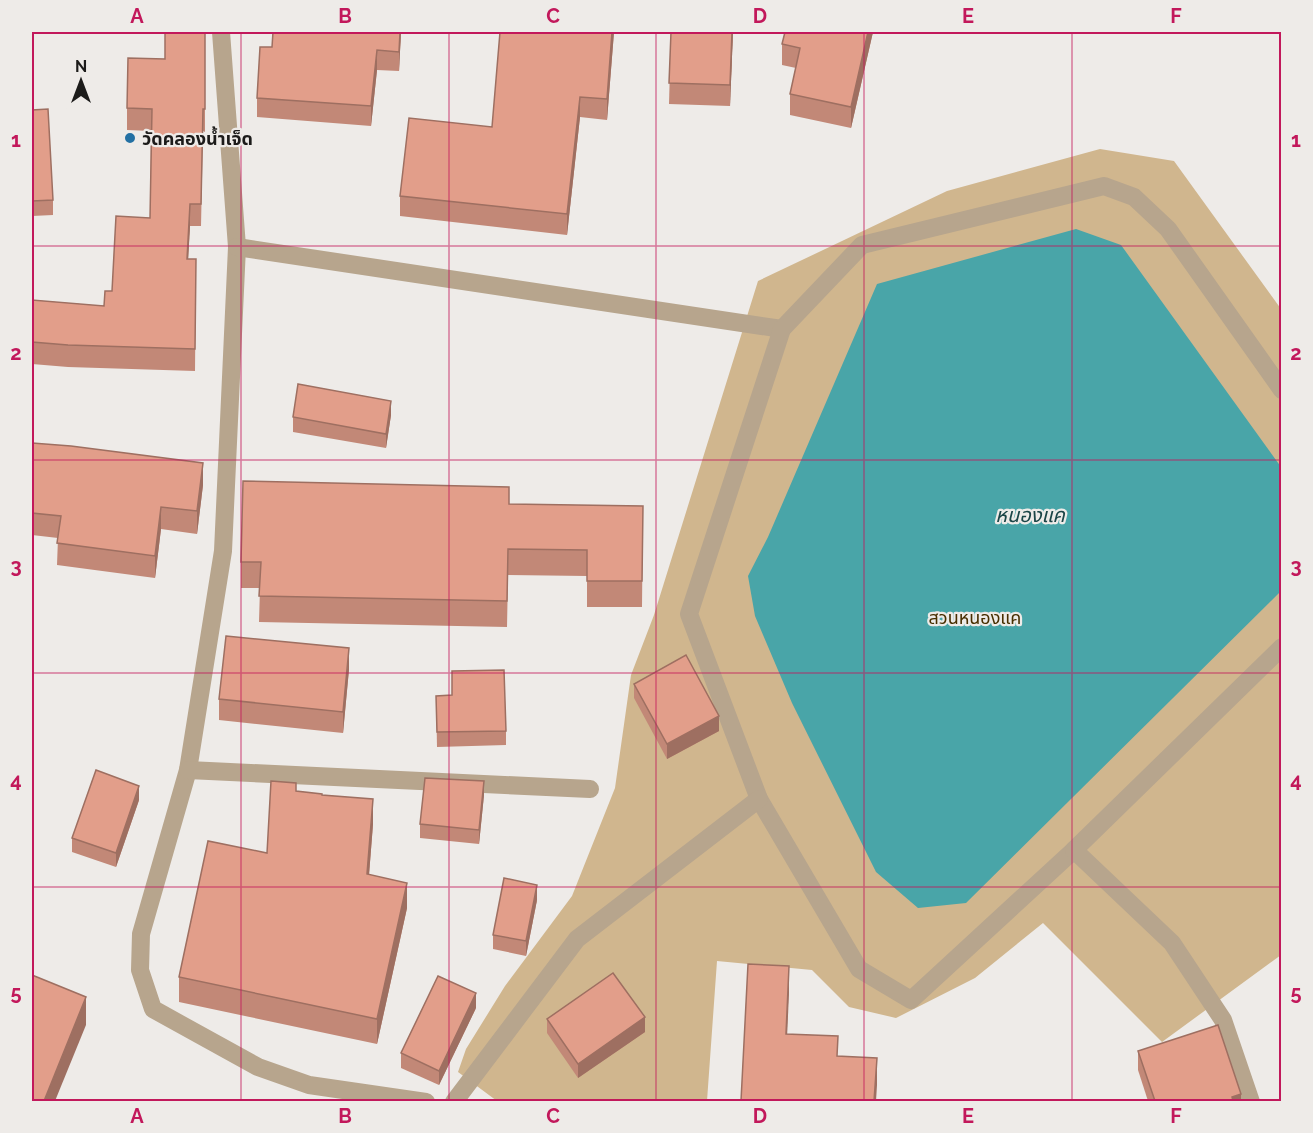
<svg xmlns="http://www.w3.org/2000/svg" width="1313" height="1133" font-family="Raleway,'Noto Sans Thai',sans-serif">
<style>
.green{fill:#d0b68e}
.water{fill:#49a5a8}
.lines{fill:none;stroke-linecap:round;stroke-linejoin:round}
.minor{stroke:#b7a58d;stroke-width:18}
.wall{fill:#c28877}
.shaded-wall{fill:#9e6f61}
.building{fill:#e29e8a;stroke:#9e6f61;stroke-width:1.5}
.grid{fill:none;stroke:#c2185b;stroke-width:1.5;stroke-opacity:0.55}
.poi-dot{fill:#2370a3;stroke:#eeebe8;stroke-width:2}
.labels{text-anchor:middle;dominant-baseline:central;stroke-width:4.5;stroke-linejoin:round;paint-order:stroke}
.poi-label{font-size:18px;font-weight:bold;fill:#1c1b1a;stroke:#eeebe8;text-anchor:start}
.park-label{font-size:18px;fill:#482f00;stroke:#eeebe8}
.water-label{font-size:20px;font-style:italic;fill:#1b4547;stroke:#eeebe8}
.neatline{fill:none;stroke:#c2185b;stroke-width:2}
.grid-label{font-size:20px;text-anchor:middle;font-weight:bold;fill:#c2185b}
</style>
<rect width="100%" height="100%" fill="#eeebe8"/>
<polygon class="green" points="1100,149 1174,161 1281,309 1281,955 1162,1042 1043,923 975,978 896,1018 849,1007 812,970 717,961 707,1101 497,1101 458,1072 466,1049 505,986 572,896 615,788 631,675 654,615 758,281 947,191"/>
<polygon class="water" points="1076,229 1121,245 1281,467 1281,591 966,903 918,908 876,872 792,703 755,616 748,576 768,537 877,284"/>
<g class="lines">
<g class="minor">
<polyline points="221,32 237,247 223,551 188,770 141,934 140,970 153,1009 258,1067 309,1085 426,1102"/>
<polyline points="237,247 782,329"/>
<polyline points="1282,390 1168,229 1134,197 1104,186 862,245 782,329 689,614 759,799 859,969 911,1000 1074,850 1282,647"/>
<polyline points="188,770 590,789"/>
<polyline points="1074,850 1172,943 1223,1020 1251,1102"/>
<polyline points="454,1102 577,939 759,799"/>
</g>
</g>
<g class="wall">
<polygon points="205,32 205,132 203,131 201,226 190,226 188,259 196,259 195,371 68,367 32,364 32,300 104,306 150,218 151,131 127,130 127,108 165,59"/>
<polygon points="273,32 401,32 399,71 377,70 371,126 257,117 257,98 272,47"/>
<polygon points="614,32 607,120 580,117 567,235 400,216 400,196 492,127"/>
<polygon points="671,32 733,32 730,106 669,104"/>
<polygon points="873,32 851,128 790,115 790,94 796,68 782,65 782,44"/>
<polygon points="32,110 53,200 53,215 32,216"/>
<polygon points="391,415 386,448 293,432 293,417"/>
<polygon points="32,443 203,485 197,534 161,529 155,578 57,565 58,538 32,535"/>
<polygon points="509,504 643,506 642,607 587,607 587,576 508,575 507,627 259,622 260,588 241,588 241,562"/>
<polygon points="349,669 343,733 219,720 219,699"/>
<polygon points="634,684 719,731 667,759 634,698"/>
<polygon points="436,696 506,731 506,745 437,747"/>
<polygon points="296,791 322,795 373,824 369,875 407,908 377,1044 179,1002 179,977 267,853"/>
<polygon points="484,795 479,844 420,838 420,824"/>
<polygon points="139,800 116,867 72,852 72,838"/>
<polygon points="537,900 526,956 493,949 493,935"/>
<polygon points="476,1008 439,1085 401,1068 401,1053"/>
<polygon points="547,1019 645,1032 578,1078 547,1033"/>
<polygon points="1138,1051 1241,1101 1148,1101 1138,1070"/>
</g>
<g class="shaded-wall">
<polygon points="400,32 401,32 399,71 399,52"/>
<polygon points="612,32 614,32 607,120 607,99"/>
<polygon points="732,32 733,32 730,106 730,85"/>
<polygon points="868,32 873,32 851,128 851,107"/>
<polygon points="377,50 377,70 371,126 371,106"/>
<polygon points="580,97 580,117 567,235 567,214"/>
<polygon points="190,204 190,226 187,281 187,259"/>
<polygon points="391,401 391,415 386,448 386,434"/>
<polygon points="203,463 203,485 197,534 197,511"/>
<polygon points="161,507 161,529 155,578 155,556"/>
<polygon points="349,648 349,669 343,733 343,712"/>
<polygon points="719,716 719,731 667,759 667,744"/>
<polygon points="484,781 484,795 479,844 479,830"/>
<polygon points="139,786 139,800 116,867 116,853"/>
<polygon points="373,799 373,824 367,900 367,874"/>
<polygon points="407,883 407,908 377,1044 377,1019"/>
<polygon points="537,885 537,900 526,956 526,941"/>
<polygon points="789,966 789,993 786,1061 786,1034"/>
<polygon points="476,993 476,1008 439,1085 439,1071"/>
<polygon points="86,997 86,1025 55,1101 44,1101"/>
<polygon points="645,1017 645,1032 578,1078 578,1064"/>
<polygon points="877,1058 877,1085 876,1101 874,1101"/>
<polygon points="1241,1094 1241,1101 1232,1101 1232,1097"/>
</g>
<g class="building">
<polygon points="165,32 205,32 205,109 203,109 201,204 190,204 187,259 196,259 195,349 68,345 32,342 32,300 104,306 105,291 112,291 116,216 150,218 152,109 127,108 128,58 165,59"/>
<polygon points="273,32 400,32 399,52 377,50 371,106 257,98 260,47 272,47"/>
<polygon points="500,32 612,32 607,99 580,97 567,214 400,196 409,118 492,127"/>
<polygon points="671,32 732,32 730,85 669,83"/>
<polygon points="785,32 868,32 851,107 790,94 800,48 782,44"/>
<polygon points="48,109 53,200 32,201 32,110"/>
<polygon points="298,384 391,401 386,434 293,417"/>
<polygon points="32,443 71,446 203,463 197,511 161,507 155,556 57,543 61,516 32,513"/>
<polygon points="243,481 509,487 509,504 643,506 642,581 587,581 587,550 508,549 507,601 259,596 261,562 241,562"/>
<polygon points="226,636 349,648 343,712 219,699"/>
<polygon points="686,655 719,716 667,744 634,684"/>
<polygon points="504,670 506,731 437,732 436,696 452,695 452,671"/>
<polygon points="96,770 139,786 116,853 72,838"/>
<polygon points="425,778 484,781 479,830 420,824"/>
<polygon points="271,781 296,783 296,791 322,794 322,795 373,799 367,874 407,883 377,1019 179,977 208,841 267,853"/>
<polygon points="504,878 537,885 526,941 493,935"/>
<polygon points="748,964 789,966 786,1034 838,1036 837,1056 877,1058 874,1101 741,1101"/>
<polygon points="613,973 645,1017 578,1064 547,1019"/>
<polygon points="32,975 86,997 44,1101 32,1101"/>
<polygon points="438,976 476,993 439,1071 401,1053"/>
<polygon points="1218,1025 1241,1094 1232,1097 1233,1101 1155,1101 1138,1051"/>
</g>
<path class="grid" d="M241,32V1102M449,32V1102M656,32V1102M864,32V1102M1072,32V1102M32,246H1282M32,460H1282M32,673H1282M32,887H1282"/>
<circle class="poi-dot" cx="130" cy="138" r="6"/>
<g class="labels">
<g class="poi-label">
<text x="142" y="138">วัดคลองน้ำเจ็ด</text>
</g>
<g class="park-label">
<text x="975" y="617">สวนหนองแค</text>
</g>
<g class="water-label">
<text x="1030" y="515">หนองแค</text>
</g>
</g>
<rect width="1313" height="1133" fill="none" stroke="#eeebe8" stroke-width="66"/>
<g transform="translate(81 81)" stroke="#eeebe8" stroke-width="4.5" paint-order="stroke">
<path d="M0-4.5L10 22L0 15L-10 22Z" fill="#1c1b1a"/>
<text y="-9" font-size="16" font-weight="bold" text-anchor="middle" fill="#1c1b1a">N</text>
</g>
<rect x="33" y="33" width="1247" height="1067" class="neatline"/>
<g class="grid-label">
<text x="137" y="23">A</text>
<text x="345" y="23">B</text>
<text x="553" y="23">C</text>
<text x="760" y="23">D</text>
<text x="968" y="23">E</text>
<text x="1176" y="23">F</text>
<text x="16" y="147">1</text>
<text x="1296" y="147">1</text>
<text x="16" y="360">2</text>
<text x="1296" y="360">2</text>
<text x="16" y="573">3</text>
<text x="1296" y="573">3</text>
<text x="16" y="787">4</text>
<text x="1296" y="787">4</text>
<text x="16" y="1000">5</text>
<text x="1296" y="1000">5</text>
<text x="137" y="1123">A</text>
<text x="345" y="1123">B</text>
<text x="553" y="1123">C</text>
<text x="760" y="1123">D</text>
<text x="968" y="1123">E</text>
<text x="1176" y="1123">F</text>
</g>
</svg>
